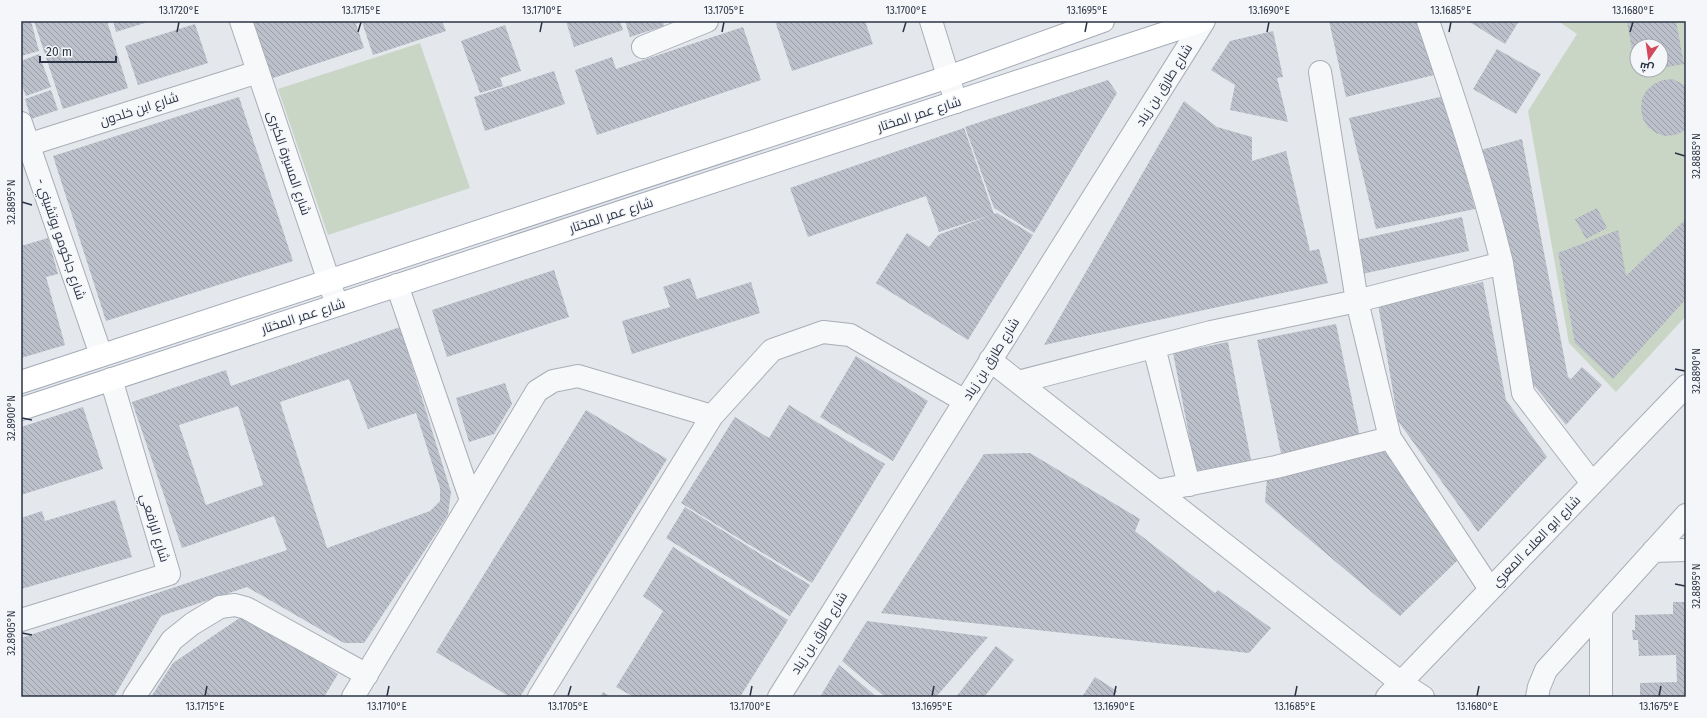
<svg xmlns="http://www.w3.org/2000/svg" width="1707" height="718" viewBox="0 0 1707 718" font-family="'Fira Sans',Cairo,sans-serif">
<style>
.green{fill:#c9d6c5;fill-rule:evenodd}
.building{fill:url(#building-back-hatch);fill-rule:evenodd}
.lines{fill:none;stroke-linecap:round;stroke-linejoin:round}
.minor-casing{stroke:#a9aeb7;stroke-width:24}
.major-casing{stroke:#a3abb8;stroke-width:24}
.minor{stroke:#f7f8fa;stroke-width:22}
.major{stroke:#fff;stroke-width:22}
.ticks{fill:none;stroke:#2b3445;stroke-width:1.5}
.labels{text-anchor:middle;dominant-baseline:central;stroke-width:3;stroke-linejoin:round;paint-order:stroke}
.street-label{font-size:13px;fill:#2b3445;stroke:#f4f6f9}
.neatline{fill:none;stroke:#2b3445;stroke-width:1.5}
.ticks-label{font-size:10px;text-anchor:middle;fill:#2b3445}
</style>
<defs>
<pattern id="building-back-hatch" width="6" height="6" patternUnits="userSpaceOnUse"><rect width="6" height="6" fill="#bbc0ca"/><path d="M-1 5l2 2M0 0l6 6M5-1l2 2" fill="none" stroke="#989da6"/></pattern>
</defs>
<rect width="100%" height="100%" fill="#e4e7ec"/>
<path class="green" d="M1558,21H1686V316L1616,392L1569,343L1528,111L1577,34ZM1637,46H1661V70H1637Z
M420,43L470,188L328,235L278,89Z"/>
<path class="building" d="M21,21H31L39,51L21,56Z
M34,21H107L128,88L63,109Z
M113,21H151L116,32Z
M251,21H442L446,31L373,55L362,22L356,24L364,48L270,79Z
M566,21H620L623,30L574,47Z
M625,21H663L664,26L630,37Z
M775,21H865L873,44L792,71Z
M1329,21H1418L1434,75L1346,97Z
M1468,21H1519L1505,44Z
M1627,21H1676L1684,64L1661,68V46H1637V70L1647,71L1636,73Z
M195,24L208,63L138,85L125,46Z
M505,25L521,71L500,78L503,86L480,93L461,41Z
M743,27L761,80L597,135L575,70L612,57L616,69Z
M1273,31L1283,77L1277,78L1288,122L1230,110L1235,85L1211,70L1230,41Z
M1497,49L1541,74L1516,114L1473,89Z
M39,54L51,87L26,96L21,83V61Z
M554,71L565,104L485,131L474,97Z
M1673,79L1686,86V130L1675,135L1665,136L1656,133L1648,127L1643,119L1641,109L1642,99L1646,91L1654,84L1663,80Z
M1108,80L1117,93L1034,233L994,208L965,127Z
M51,90L58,110L31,119L25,99Z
M1444,96L1475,209L1376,229L1349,118Z
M239,97L293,261L106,321L53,156Z
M1184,101L1217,127L1252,137V161L1286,151L1310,251L1319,249L1328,283L1044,345Z
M964,128L994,214L997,213L1033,235L968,340L876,283L907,233L929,247L938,235L991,215L939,232L926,196L808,237L790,188Z
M1522,139L1568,377L1571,379L1582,367L1602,385L1566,425L1533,384L1498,206L1477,151Z
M1597,208L1607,228L1586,239L1575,219Z
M1462,217L1469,251L1362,274L1356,240Z
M1686,219V299L1613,379L1575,343L1558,253L1618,230L1626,276Z
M48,238L58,274L46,277L65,345L21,358V246Z
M554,270L569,317L447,357L432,310Z
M690,278L697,299L751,282L760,313L632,354L622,321L670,307L663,287Z
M1483,282L1506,400L1547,457L1478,532L1398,421L1378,304Z
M1336,324L1361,442L1282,458L1257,340Z
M400,327L451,492L448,515L364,643H344L247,587L161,616L114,697H21V638L287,550L274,516L182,548L132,402L226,370L231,386ZM349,379L368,429L416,413L440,488V501L430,511L327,548L280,402ZM238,406L263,485L206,505L179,425Z
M1228,342L1251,460L1196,471L1173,353Z
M856,356L928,401L893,461L820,417Z
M505,383L512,404L494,434L469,442L456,398Z
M789,405L885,464L812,583L681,503L735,417L769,438Z
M83,407L103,469L21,495V427Z
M586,410L667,459L520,697H510L436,652Z
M1388,445L1459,559L1400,616L1265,502L1267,478Z
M1030,453L1140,519L1135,531L1215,593L1218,590L1271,628L1249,653L881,613L984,454Z
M115,500L132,557L21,589V518L42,511L45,521Z
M685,507L810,585L790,616L666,538Z
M673,547L788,620L740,697H634L616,687L663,611L643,596Z
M1673,602H1686V697H1640V683L1677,682L1676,655L1639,656L1638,640H1633L1632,630H1635V615L1673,614Z
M244,615L338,674L324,697H151L173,663Z
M867,621L988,637L936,697H885L842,661Z
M996,646L1014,660L984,697H956Z
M839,665L877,697H820Z
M1095,677L1117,691L1113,697H1082Z
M603,692L611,697H600Z"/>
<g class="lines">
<defs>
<path id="minor" d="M241,21L337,305
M931,21L956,102
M1428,21C1455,101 1482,181 1502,263
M643,47L707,21
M1320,72L1357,301L1502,263L1523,393L1592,483
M21,123L101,355
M21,147L258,72
M397,285L471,500
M1154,347L1189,485
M990,360L1400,682L1423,697
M1018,382L1211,332L1357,301L1390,438L1490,589
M1157,491L1276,467L1390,438
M1653,551L1686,550
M21,620L169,574L111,379
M134,697L172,640L192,624L220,607L235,605L246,608L367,675
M353,697L537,391L553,381L578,376L712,416
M539,697L712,416L772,350L823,332L850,335L965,401
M779,697L1204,21
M1387,697L1686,386
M1537,697L1539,687L1546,670L1686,515
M1601,697V610"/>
<path id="major" d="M21,382L948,77L1103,21
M21,409L1202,21"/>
</defs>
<use href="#minor" class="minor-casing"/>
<use href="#major" class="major-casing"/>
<use href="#minor" class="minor"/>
<use href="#major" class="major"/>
</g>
<path class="ticks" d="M177,32L179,22M358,32L361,22M540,32L542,22M722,32L724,22M903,32L906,22M1085,32L1087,22M1267,32L1269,22M1449,32L1451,22M1630,32L1633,22M1675,153L1685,156M22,202L32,205M1675,369L1685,371M22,418L32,420M1675,584L1685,586M22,633L32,635M205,696L207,686M387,696L389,686M568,696L571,686M750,696L752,686M932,696L934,686M1114,696L1116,686M1295,696L1297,686M1477,696L1479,686M1659,696L1661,686"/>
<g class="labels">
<g class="street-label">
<text transform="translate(1164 85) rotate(-58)">شارع طارق بن زياد</text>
<text transform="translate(139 109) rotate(-18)">شارع ابن خلدون</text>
<text transform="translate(919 114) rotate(-18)">شارع عمر المختار</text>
<text transform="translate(289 163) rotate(71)">شارع المسيرة الكبرى</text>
<text transform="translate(611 215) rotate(-18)">شارع عمر المختار</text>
<text transform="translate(61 239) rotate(71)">- شارع جاكومو بوتشيني</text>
<text transform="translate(303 316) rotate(-18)">شارع عمر المختار</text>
<text transform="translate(991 359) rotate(-58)">شارع طارق بن زياد</text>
<text transform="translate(155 528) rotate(73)">شارع الرافعي</text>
<text transform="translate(1536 541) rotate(-46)">شارع ابو العلاء المعري</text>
<text transform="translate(819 633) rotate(-58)">شارع طارق بن زياد</text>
</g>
</g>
<rect width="1707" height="718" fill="none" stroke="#f4f6f9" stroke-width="44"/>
<g transform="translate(1649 58) rotate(193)"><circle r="19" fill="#f4f6f9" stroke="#a4a8b1"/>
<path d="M0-3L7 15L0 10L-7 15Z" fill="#d1495b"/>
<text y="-6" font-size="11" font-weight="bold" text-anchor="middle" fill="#2b3445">ش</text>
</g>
<path d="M40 56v6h76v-6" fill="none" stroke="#2b3445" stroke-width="2"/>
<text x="46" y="56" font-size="12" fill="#2b3445" stroke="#f4f6f9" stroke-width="3" paint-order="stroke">20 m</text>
<rect x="22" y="22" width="1663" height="674" class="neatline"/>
<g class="ticks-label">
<text x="179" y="14">13.1720°E</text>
<text x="361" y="14">13.1715°E</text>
<text x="542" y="14">13.1710°E</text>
<text x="724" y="14">13.1705°E</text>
<text x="906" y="14">13.1700°E</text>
<text x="1087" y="14">13.1695°E</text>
<text x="1269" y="14">13.1690°E</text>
<text x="1451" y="14">13.1685°E</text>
<text x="1633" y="14">13.1680°E</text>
<text transform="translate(1696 156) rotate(-90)" y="4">32.8885°N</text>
<text transform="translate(11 202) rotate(-90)" y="4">32.8895°N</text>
<text transform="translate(1696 371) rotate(-90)" y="4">32.8890°N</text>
<text transform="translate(11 418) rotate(-90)" y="4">32.8900°N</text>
<text transform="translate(1696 586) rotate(-90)" y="4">32.8895°N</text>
<text transform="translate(11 633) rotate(-90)" y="4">32.8905°N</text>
<text x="205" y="710">13.1715°E</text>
<text x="387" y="710">13.1710°E</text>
<text x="568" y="710">13.1705°E</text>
<text x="750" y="710">13.1700°E</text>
<text x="932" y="710">13.1695°E</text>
<text x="1114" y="710">13.1690°E</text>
<text x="1295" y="710">13.1685°E</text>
<text x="1477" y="710">13.1680°E</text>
<text x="1659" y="710">13.1675°E</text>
</g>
</svg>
